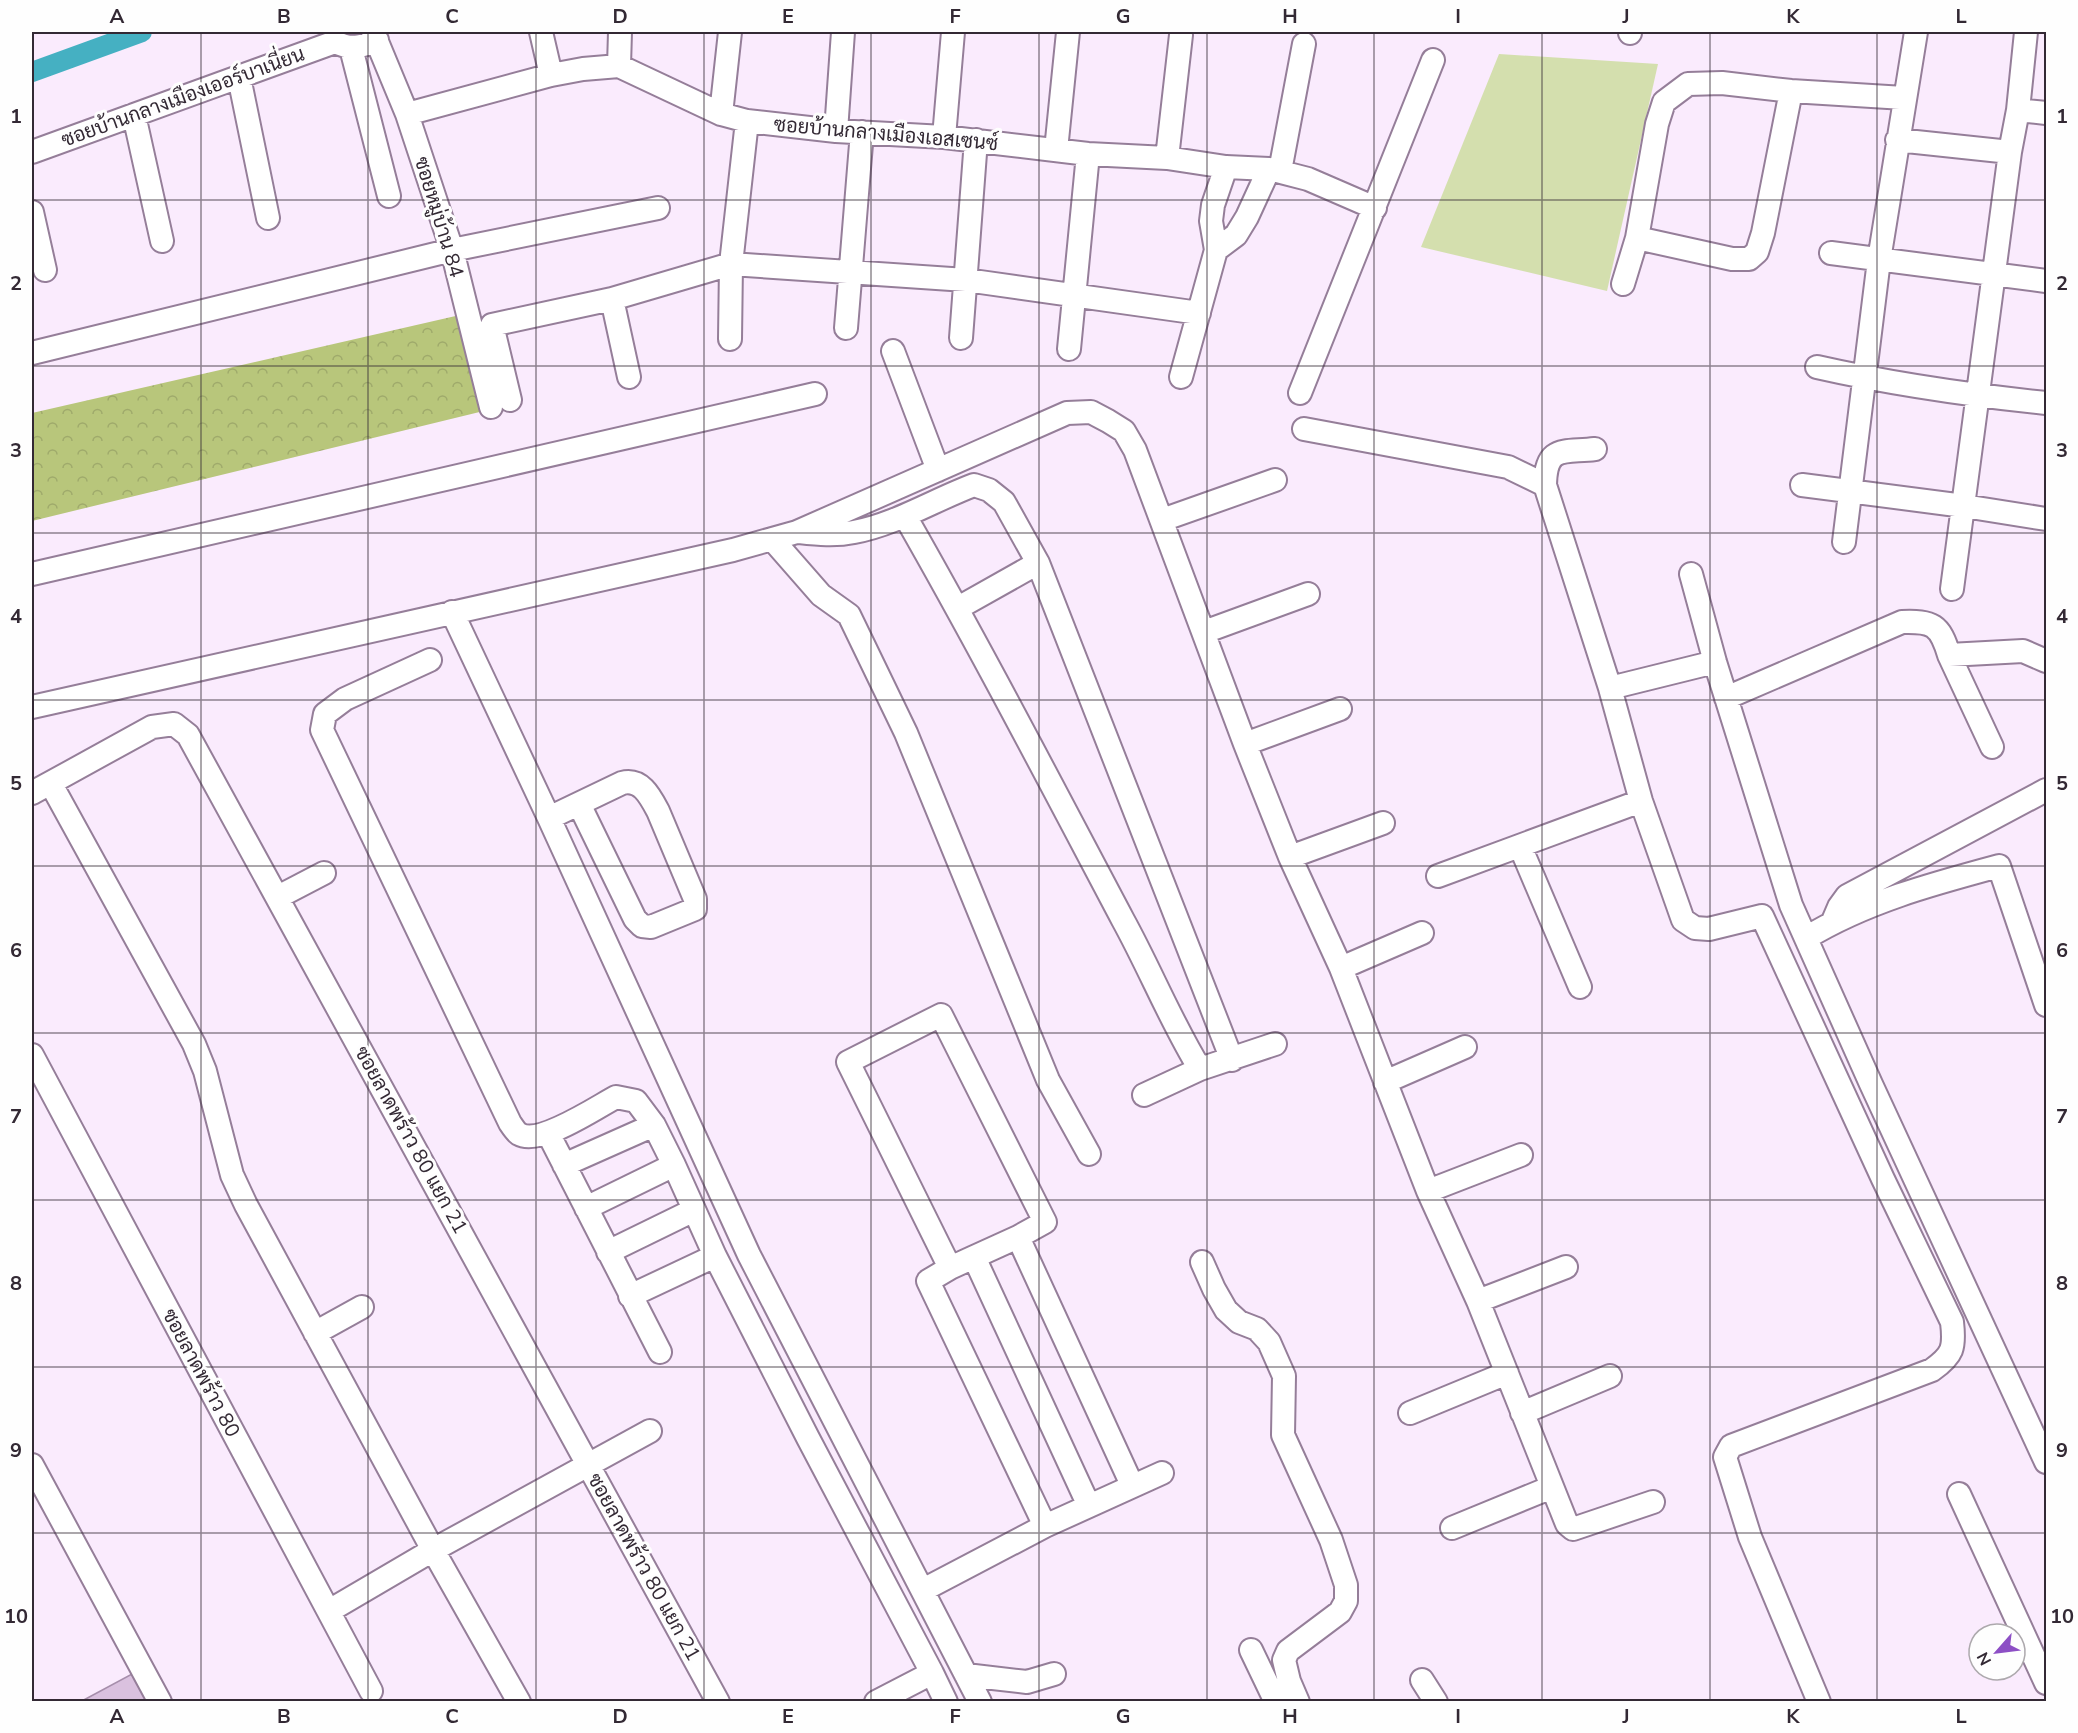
<svg xmlns="http://www.w3.org/2000/svg" width="2078" height="1733" viewBox="0 0 2078 1733" font-family="'Nunito Sans',Sarabun,sans-serif">
<style>
.green{fill:#d4dfae}
.forest{fill:url(#forest-crowns)}
.lines{fill:none;stroke-linecap:round;stroke-linejoin:round}
.canal{stroke:#45b0c2;stroke-width:20}
.building{fill:#dac1df;stroke:#a68eab;stroke-width:1.5}
.minor-casing{stroke:#957e99;stroke-width:26}
.minor{stroke:#fff;stroke-width:22}
.grid{fill:none;stroke:#332934;stroke-width:1.5;stroke-opacity:0.55}
.labels{text-anchor:middle;dominant-baseline:central;stroke-width:6;stroke-linejoin:round;paint-order:stroke}
.street-label{font-size:20px;fill:#332934;stroke:#fefefe}
.neatline{fill:none;stroke:#332934;stroke-width:2}
.grid-label{font-size:20px;text-anchor:middle;font-weight:bold;fill:#332934}
</style>
<defs>
<pattern id="forest-crowns" width="20" height="18" patternUnits="userSpaceOnUse" patternTransform="scale(1.5)"><rect width="20" height="18" fill="#b8c67b"/><path d="M2 6a3 3 0 1 1 6 0M12 15a3 3 0 1 1 6 0" fill="none" stroke="#9faa6b"/></pattern>
</defs>
<rect width="100%" height="100%" fill="#faebfd"/>
<path class="green" d="M1499,54L1658,64L1607,291L1421,247Z"/>
<path class="forest" d="M473,312L496,408L32,521V413Z"/>
<g class="lines">
<path class="canal" d="M32,72L142,32"/>
</g>
<path class="building" d="M132,1674L147,1702H80Z"/>
<g class="lines">
<defs>
<path id="minor" d="M373,32L407,114L452,250L491,407
M541,32L551,75
M1630,33V32
M351,48L389,196
M619,66L620,32
M239,77L268,218
M2018,110L2046,113
M407,114L551,75L583,69L619,66L721,114L747,121L836,131L944,137L1088,154L1167,158L1226,167L1269,169L1308,179L1375,208
M721,114L730,32
M134,115L162,241
M836,131L843,32
M944,137L953,32
M1897,140L2010,152
M1056,150L1068,32
M32,152L335,42C351,50 361,47 377,40
M1167,158L1181,35
M1280,171L1304,44
M32,212L45,270
M1637,238L1732,259H1749L1757,252L1763,233L1791,91
M1216,250L1236,235L1247,217L1269,169
M1831,253L2046,281
M1623,284L1637,238L1657,124L1664,102L1688,84L1722,83L1791,91L1904,98
M612,299L629,377
M846,328L862,132
M961,338L976,140
M730,339L731,264L747,121
M1069,349L1088,154
M893,351L938,470
M32,353L452,250L658,208
M1817,367C1892,384 1969,395 2046,403
M1181,377L1216,250L1211,221L1213,205L1226,167
M1300,393L1433,60
M510,400L492,325L612,299L731,264L966,280L1199,313
M1304,429L1508,467L1545,485L1610,688L1641,801L1683,920L1695,928L1709,929L1762,916L1883,1179L1952,1322C1955,1348 1953,1355 1932,1370L1731,1446L1725,1457L1750,1537L1819,1702
M1545,485C1546,444 1564,453 1595,449
M1802,485L1964,506L2046,519
M905,516C981,649 1051,784 1123,920C1150,969 1171,1022 1200,1069L1275,1044
M1162,520L1275,480
M798,532C817,534 835,536 854,532C896,524 934,500 974,485L989,490L1004,502L1038,563L1232,1060
M772,539L821,595L849,615L906,733L1048,1080L1089,1154
M1844,542L1879,260L1916,32
M32,574L815,394
M1691,574L1715,662L1791,905L1871,1084L2046,1462
M1952,589L2010,152L2018,110L2026,32
M958,608L1038,563
M452,612L549,818L749,1255L980,1702
M1204,632L1308,594
M1949,655L2023,651L2046,661
M430,660L345,699L325,714L322,730L510,1123C512,1126 516,1132 519,1134C540,1146 597,1107 616,1097L636,1101L654,1125L674,1165L715,1256L808,1438L932,1673
M1610,688L1715,662
M1726,698L1902,622C1932,621 1940,624 1949,655L1992,747
M32,707L733,550L797,532L1067,413L1091,412L1108,421L1124,431L1135,450L1245,744L1290,857L1341,968L1428,1191L1478,1301L1567,1524L1573,1529L1653,1502
M1245,744L1340,709
M51,784L194,1044L205,1071L232,1175L246,1205L433,1550L519,1702
M32,793L152,727L174,724L188,735L718,1702
M549,818L622,783C641,778 650,796 658,811L695,899V909L651,927L642,926L635,919L579,804
M1520,846L1580,987
M1290,857L1383,823
M1438,876L1641,801
M278,897L324,873
M1833,921L1839,907L1847,896L2046,790
M1806,938C1865,902 1932,884 1999,866L2046,1005
M1341,968L1422,933
M32,1055L371,1691
M1385,1082L1465,1047
M1144,1095L1200,1069
M548,1133L660,1352
M564,1165L654,1125
M1428,1191L1521,1155
M586,1208L674,1165
M608,1252L694,1210
M974,1257L1018,1237
M1202,1262L1214,1289L1226,1310L1239,1322L1257,1329L1269,1342L1284,1376L1283,1435L1331,1540L1346,1585V1601L1340,1612L1288,1651L1284,1660L1289,1681L1298,1702
M950,1268L974,1257L1089,1506
M630,1296L715,1256
M1478,1301L1566,1267
M315,1333L362,1307
M1410,1413L1507,1373
M1522,1413L1610,1376
M32,1465L160,1702
M1959,1494L2046,1683
M1045,1526L928,1281L950,1268L848,1062L941,1015L1045,1222L1018,1237L1132,1485
M1452,1528L1552,1487
M923,1590L1045,1526L1162,1473
M329,1611L433,1550L650,1431
M1251,1650L1276,1702
M966,1675L1027,1682L1054,1674
M1422,1680L1436,1702
M876,1702L932,1673L946,1702"/>
</defs>
<use href="#minor" class="minor-casing"/>
<use href="#minor" class="minor"/>
</g>
<path class="grid" d="M201,32V1702M368,32V1702M536,32V1702M704,32V1702M871,32V1702M1039,32V1702M1207,32V1702M1374,32V1702M1542,32V1702M1710,32V1702M1877,32V1702M32,200H2046M32,366H2046M32,533H2046M32,700H2046M32,866H2046M32,1033H2046M32,1200H2046M32,1367H2046M32,1533H2046"/>
<g class="labels">
<g class="street-label">
<text transform="translate(183 97) rotate(-20)">ซอยบ้านกลางเมืองเออร์บาเนี่ยน</text>
<text transform="translate(886 134) rotate(5)">ซอยบ้านกลางเมืองเอสเซนซ์</text>
<text transform="translate(439 217) rotate(73)">ซอยหมู่บ้าน 84</text>
<text transform="translate(411 1140) rotate(61)">ซอยลาดพร้าว 80 แยก 21</text>
<text transform="translate(201 1373) rotate(62)">ซอยลาดพร้าว 80</text>
<text transform="translate(644 1567) rotate(61)">ซอยลาดพร้าว 80 แยก 21</text>
</g>
</g>
<rect width="2078" height="1733" fill="none" stroke="#fefefe" stroke-width="66"/>
<g transform="translate(1997 1652) rotate(242)"><circle r="28" fill="#fefefe" stroke="#ada9ad" stroke-width="1.5"/>
<path d="M0-4.5L10 22L0 15L-10 22Z" fill="#8d4fc5"/>
<text y="-9" font-size="16" font-weight="bold" text-anchor="middle" fill="#332934">N</text>
</g>
<rect x="33" y="33" width="2012" height="1667" class="neatline"/>
<g class="grid-label">
<text x="117" y="23">A</text>
<text x="284" y="23">B</text>
<text x="452" y="23">C</text>
<text x="620" y="23">D</text>
<text x="788" y="23">E</text>
<text x="955" y="23">F</text>
<text x="1123" y="23">G</text>
<text x="1290" y="23">H</text>
<text x="1458" y="23">I</text>
<text x="1626" y="23">J</text>
<text x="1793" y="23">K</text>
<text x="1961" y="23">L</text>
<text x="16" y="123">1</text>
<text x="2062" y="123">1</text>
<text x="16" y="290">2</text>
<text x="2062" y="290">2</text>
<text x="16" y="457">3</text>
<text x="2062" y="457">3</text>
<text x="16" y="623">4</text>
<text x="2062" y="623">4</text>
<text x="16" y="790">5</text>
<text x="2062" y="790">5</text>
<text x="16" y="957">6</text>
<text x="2062" y="957">6</text>
<text x="16" y="1123">7</text>
<text x="2062" y="1123">7</text>
<text x="16" y="1290">8</text>
<text x="2062" y="1290">8</text>
<text x="16" y="1457">9</text>
<text x="2062" y="1457">9</text>
<text x="16" y="1623">10</text>
<text x="2062" y="1623">10</text>
<text x="117" y="1723">A</text>
<text x="284" y="1723">B</text>
<text x="452" y="1723">C</text>
<text x="620" y="1723">D</text>
<text x="788" y="1723">E</text>
<text x="955" y="1723">F</text>
<text x="1123" y="1723">G</text>
<text x="1290" y="1723">H</text>
<text x="1458" y="1723">I</text>
<text x="1626" y="1723">J</text>
<text x="1793" y="1723">K</text>
<text x="1961" y="1723">L</text>
</g>
</svg>
